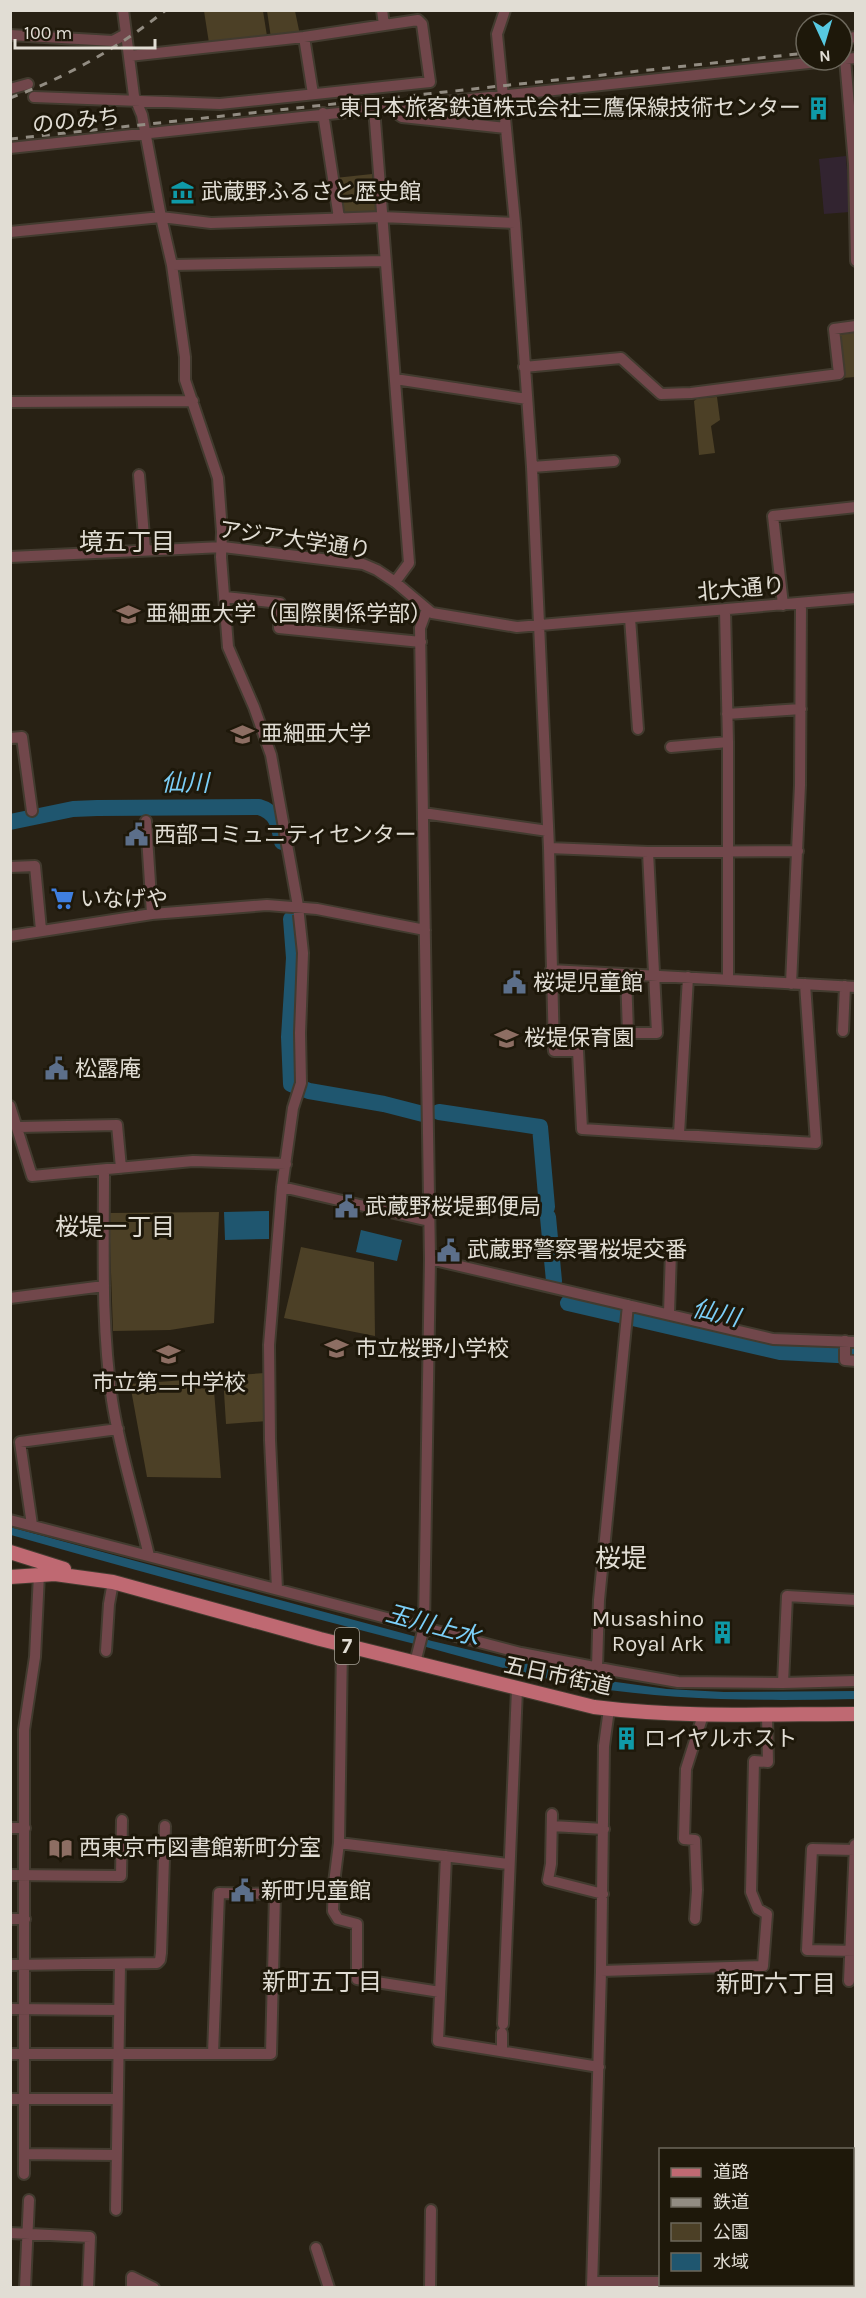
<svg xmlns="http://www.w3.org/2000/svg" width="866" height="2298" viewBox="0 0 866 2298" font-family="Karla,'Noto Sans JP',sans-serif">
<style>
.commercial{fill:#322430}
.green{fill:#4c4026}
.water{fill:#1f566f}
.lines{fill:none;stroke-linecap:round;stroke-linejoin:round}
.river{stroke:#1f566f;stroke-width:16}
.minor-casing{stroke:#423b2f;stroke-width:14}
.major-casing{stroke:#423b2f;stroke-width:16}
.minor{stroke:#71474b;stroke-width:10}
.major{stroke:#bf6972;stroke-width:14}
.rail{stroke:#928c82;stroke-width:3;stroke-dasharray:8 8;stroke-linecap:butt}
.labels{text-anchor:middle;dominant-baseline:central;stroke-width:6;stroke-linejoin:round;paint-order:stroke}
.shield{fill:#1e180a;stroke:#a6a297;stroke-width:1.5}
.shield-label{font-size:21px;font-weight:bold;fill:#e1ddd4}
.poi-label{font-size:22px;fill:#e1ddd4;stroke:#1e180a;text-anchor:start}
.street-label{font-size:22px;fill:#e1ddd4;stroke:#1e180a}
.neighbourhood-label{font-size:24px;fill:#e1ddd4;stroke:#1e180a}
.water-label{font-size:24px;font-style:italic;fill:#7ccff8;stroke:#1e180a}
.quarter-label{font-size:26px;fill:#e1ddd4;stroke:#1e180a}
</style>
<rect width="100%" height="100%" fill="#282114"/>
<path class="commercial" d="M846,156L850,212L824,214L819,159Z"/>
<path class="green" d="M204,11H263L267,36L209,43Z
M267,11H295L300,35L271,38Z
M372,174L377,215L341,216L335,178Z
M855,332V377L842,378L839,334Z
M717,397L720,420L711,426L715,453L699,455L694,401L698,398Z
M219,1212L214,1323L170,1330L113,1331L109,1213Z
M301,1247L374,1262L375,1336L284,1318Z
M265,1373L268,1421L226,1424L223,1376Z
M213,1378L221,1478L147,1477L130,1384Z"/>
<path class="water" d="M269,1211V1239L225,1240L224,1212Z
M361,1230L402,1240L397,1261L356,1252Z
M10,1527L432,1641L587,1678L667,1689L724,1692L855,1691V1699C766,1701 677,1701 589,1687C522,1676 457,1654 391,1638C264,1605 137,1571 11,1535Z"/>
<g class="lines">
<path class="river" d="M10,822L73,809L97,808L259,807C277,812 279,826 282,842
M291,919L294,958L289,1037L291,1084L309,1091L384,1104L423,1114
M439,1112L540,1127L547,1207
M548,1217L554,1281
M568,1303L780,1352L856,1356"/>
<defs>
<path id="minor" d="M123,10L134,96L142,115L161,217L172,265L185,357V380L218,478L222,532L221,557L228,647L254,707L271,755L298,906L303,953L300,1033L301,1083L293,1108L282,1187L269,1345L270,1440L277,1589
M382,10L384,25
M505,10L497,34L515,223L532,467L549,848L554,1051H578L582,1129L816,1143L805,984
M10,35L113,41L126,34
M304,37L313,94
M842,39L856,37
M856,58L845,59L854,164L856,261
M10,89L28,84
M34,97L220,104L430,82L422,24L418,20L304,37L129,56
M397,105L399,115L402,117L506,128
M374,108L409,563L395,582
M323,113L339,218
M10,148L837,60
M10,232L161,217L211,223L382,217L515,223
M172,265L385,261
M524,367L621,358L661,394L691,393L839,374L834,329L856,326
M395,379L527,399
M10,402L193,401
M532,467L614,461
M139,475L145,549
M10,557L223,547L363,564L377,570L395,582L432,613L517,627L856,598
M225,597L280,603L279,628L421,642
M783,605L773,516L856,507
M725,610L728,742V980
M630,618L638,729
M727,714L801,709
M10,738L22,737L32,811
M671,747L728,742
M423,813L548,831
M146,821L152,914
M549,848L648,852L798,851
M10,867L35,866L41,930
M10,936L152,914L267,905L317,909L425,930
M551,970L856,987
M626,974L628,1033H657L648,852
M791,984L800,785L801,603
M843,1031L845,986
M10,1106L32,1176L193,1161L286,1164
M19,1127L117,1125L121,1168
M679,1134L688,977
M104,1170C104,1247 101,1324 112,1400C120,1453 137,1504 149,1556
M282,1187L429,1221
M430,1259L773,1339L856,1342
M10,1298L104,1286
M669,1313L671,1251
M845,1341V1360L856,1361
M10,1520L521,1653L615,1671L678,1682L783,1683L856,1681
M32,1525L20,1442L118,1429
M342,1645L339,1843L334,1883L333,1911L338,1919L357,1924V1979L440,1992
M106,1651L109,1604L113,1582
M415,1663L424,1627L430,1259L420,628L427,609
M597,1668L599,1600L628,1305
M783,1683L787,1596L856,1600
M552,1814L551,1864L548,1880L603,1894
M552,1826L604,1829
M10,1828H25
M339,1843L508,1864
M855,1850L812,1849L807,1950L856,1951
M446,1856L438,2041L599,2067
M10,1875L121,1876L122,1820
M10,1919H25
M695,1919L697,1890L695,1840L684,1839L686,1769L703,1715
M10,1965L157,1963L160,1960L161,1953L165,1826
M601,1971L763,1966L767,1914L758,1909L751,1892L754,1761L768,1762L767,1715
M849,1981L855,1845
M10,2009L119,2010
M503,2024L517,1689
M502,2051V2033
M10,2054H271L275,1894L219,1893L213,2054
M10,2099H116
M24,2154L116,2155
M24,2174V1730L35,1657L39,1574
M116,2210L120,1964
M10,2233L90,2237L88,2288
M316,2248L329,2288
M592,2282H660
M821,2284V2288
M25,2288L29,2200
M132,2288V2277L154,2288
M430,2288L431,2210
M592,2288L601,1971L604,1746L609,1709"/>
<path id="major" d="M10,1552L64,1569
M10,1577L55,1574L113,1582L320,1639L594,1707C681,1718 768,1714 856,1714"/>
</defs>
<use href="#minor" class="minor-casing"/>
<use href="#major" class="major-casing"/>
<use href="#minor" class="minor"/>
<use href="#major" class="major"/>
<path class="rail" d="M842,44L856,43
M10,98C67,77 118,48 166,10
M10,139L806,53"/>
</g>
<defs>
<symbol id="building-bare" viewBox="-9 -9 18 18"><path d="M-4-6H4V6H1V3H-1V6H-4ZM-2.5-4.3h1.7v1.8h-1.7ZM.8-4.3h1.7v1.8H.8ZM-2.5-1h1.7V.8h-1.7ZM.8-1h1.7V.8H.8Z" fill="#0f9aa8" stroke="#1e180a" stroke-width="2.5" paint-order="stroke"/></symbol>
<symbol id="museum-bare" viewBox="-9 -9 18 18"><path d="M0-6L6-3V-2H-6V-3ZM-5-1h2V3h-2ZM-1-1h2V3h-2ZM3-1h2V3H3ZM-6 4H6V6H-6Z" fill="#0f9aa8" stroke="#1e180a" stroke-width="2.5" paint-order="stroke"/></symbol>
<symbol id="university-bare" viewBox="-9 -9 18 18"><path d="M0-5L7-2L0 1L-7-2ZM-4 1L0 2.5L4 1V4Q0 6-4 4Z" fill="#8d6e63" stroke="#1e180a" stroke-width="2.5" paint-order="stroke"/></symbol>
<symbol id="civic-bare" viewBox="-9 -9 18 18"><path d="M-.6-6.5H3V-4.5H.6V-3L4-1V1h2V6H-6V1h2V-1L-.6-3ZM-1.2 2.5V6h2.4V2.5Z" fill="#5c6f8a" stroke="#1e180a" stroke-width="2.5" paint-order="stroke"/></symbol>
<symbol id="supermarket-bare" viewBox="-9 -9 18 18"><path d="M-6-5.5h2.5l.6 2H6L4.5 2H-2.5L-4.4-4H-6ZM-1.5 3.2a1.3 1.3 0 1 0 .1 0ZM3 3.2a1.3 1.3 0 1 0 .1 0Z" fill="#3f7fe0" stroke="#1e180a" stroke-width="2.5" paint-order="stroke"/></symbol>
<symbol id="school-bare" viewBox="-9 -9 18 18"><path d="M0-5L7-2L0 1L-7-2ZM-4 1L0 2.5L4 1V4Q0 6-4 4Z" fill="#8d6e63" stroke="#1e180a" stroke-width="2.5" paint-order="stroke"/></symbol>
<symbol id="library-bare" viewBox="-9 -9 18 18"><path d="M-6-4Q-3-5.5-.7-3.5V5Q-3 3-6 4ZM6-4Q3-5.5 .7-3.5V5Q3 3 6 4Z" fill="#8d6e63" stroke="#1e180a" stroke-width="2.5" paint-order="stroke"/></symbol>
</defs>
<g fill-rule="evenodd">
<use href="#building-bare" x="802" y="92" width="33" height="33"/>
<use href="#museum-bare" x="166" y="176" width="33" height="33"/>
<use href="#university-bare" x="112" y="598" width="33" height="33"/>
<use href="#university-bare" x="226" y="718" width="33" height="33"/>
<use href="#civic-bare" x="120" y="818" width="33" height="33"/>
<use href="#supermarket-bare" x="46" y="882" width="33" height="33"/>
<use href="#civic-bare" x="498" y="966" width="33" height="33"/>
<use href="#school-bare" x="490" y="1022" width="33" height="33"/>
<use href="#civic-bare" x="40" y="1052" width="33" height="33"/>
<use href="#civic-bare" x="330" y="1190" width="33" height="33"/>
<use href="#civic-bare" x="432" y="1234" width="33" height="33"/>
<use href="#school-bare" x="320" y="1332" width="33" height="33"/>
<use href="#school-bare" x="152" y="1338" width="33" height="33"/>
<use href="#building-bare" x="706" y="1616" width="33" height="33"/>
<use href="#building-bare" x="610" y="1722" width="33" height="33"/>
<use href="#library-bare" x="44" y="1832" width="33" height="33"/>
<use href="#civic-bare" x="226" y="1874" width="33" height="33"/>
</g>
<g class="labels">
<rect class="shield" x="335" y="1628" width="24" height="36" rx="4.5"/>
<g class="shield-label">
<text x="347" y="1646">7</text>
</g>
<g class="poi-label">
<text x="801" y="108" text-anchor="end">東日本旅客鉄道株式会社三鷹保線技術センター</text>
<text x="201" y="192">武蔵野ふるさと歴史館</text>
<text x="146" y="614">亜細亜大学（国際関係学部）</text>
<text x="261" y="734">亜細亜大学</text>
<text x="154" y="835">西部コミュニティセンター</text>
<text x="80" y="899">いなげや</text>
<text x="533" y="983">桜堤児童館</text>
<text x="524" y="1038">桜堤保育園</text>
<text x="75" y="1069">松露庵</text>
<text x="365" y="1207">武蔵野桜堤郵便局</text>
<text x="467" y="1250">武蔵野警察署桜堤交番</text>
<text x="355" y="1349">市立桜野小学校</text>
<text x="169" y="1383" text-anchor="middle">市立第二中学校</text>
<text x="704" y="1619" text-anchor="end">Musashino<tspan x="704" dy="25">Royal Ark</tspan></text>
<text x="644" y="1739">ロイヤルホスト</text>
<text x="79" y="1848">西東京市図書館新町分室</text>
<text x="261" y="1891">新町児童館</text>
</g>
<g class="street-label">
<text transform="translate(76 121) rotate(-6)">ののみち</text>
<text transform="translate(295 540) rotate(8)">アジア大学通り</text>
<text transform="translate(741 589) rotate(-5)">北大通り</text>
<text transform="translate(558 1676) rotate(12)">五日市街道</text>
</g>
<g class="neighbourhood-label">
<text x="127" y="542">境五丁目</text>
<text x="115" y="1227">桜堤一丁目</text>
<text x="322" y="1982">新町五丁目</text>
<text x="776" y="1984">新町六丁目</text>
</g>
<g class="water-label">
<text x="185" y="783">仙川</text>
<text transform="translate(716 1313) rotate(13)">仙川</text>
<text transform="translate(433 1625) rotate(15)">玉川上水</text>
</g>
<g class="quarter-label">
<text x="621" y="1558">桜堤</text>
</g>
</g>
<rect width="866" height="2298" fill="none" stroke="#e1ddd4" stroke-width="24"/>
<rect x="659" y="2148" width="195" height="138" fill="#1e180a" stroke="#6c675b" stroke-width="1.5"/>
<rect x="671" y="2168" width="30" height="9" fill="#bf6972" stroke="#6c675b" stroke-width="1.5"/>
<text x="713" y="2178" font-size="18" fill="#e1ddd4">道路</text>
<rect x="671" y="2198" width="30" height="9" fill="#928c82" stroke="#6c675b" stroke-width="1.5"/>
<text x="713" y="2208" font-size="18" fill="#e1ddd4">鉄道</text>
<rect x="671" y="2223" width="30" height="18" fill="#4c4026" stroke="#6c675b" stroke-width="1.5"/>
<text x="713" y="2238" font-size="18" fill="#e1ddd4">公園</text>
<rect x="671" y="2253" width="30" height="18" fill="#1f566f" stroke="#6c675b" stroke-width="1.5"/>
<text x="713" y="2268" font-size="18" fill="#e1ddd4">水域</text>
<g transform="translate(824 42) rotate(176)"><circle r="28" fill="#1e180a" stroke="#6c675b" stroke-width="1.5"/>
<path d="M0-4.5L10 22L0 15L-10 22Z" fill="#57c9e2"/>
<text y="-9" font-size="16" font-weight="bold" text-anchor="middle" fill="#e1ddd4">N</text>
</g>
<path d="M15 39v9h140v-9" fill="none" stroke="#e1ddd4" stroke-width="3"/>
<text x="24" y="39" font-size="18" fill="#e1ddd4" stroke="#1e180a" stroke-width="4.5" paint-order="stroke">100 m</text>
</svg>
